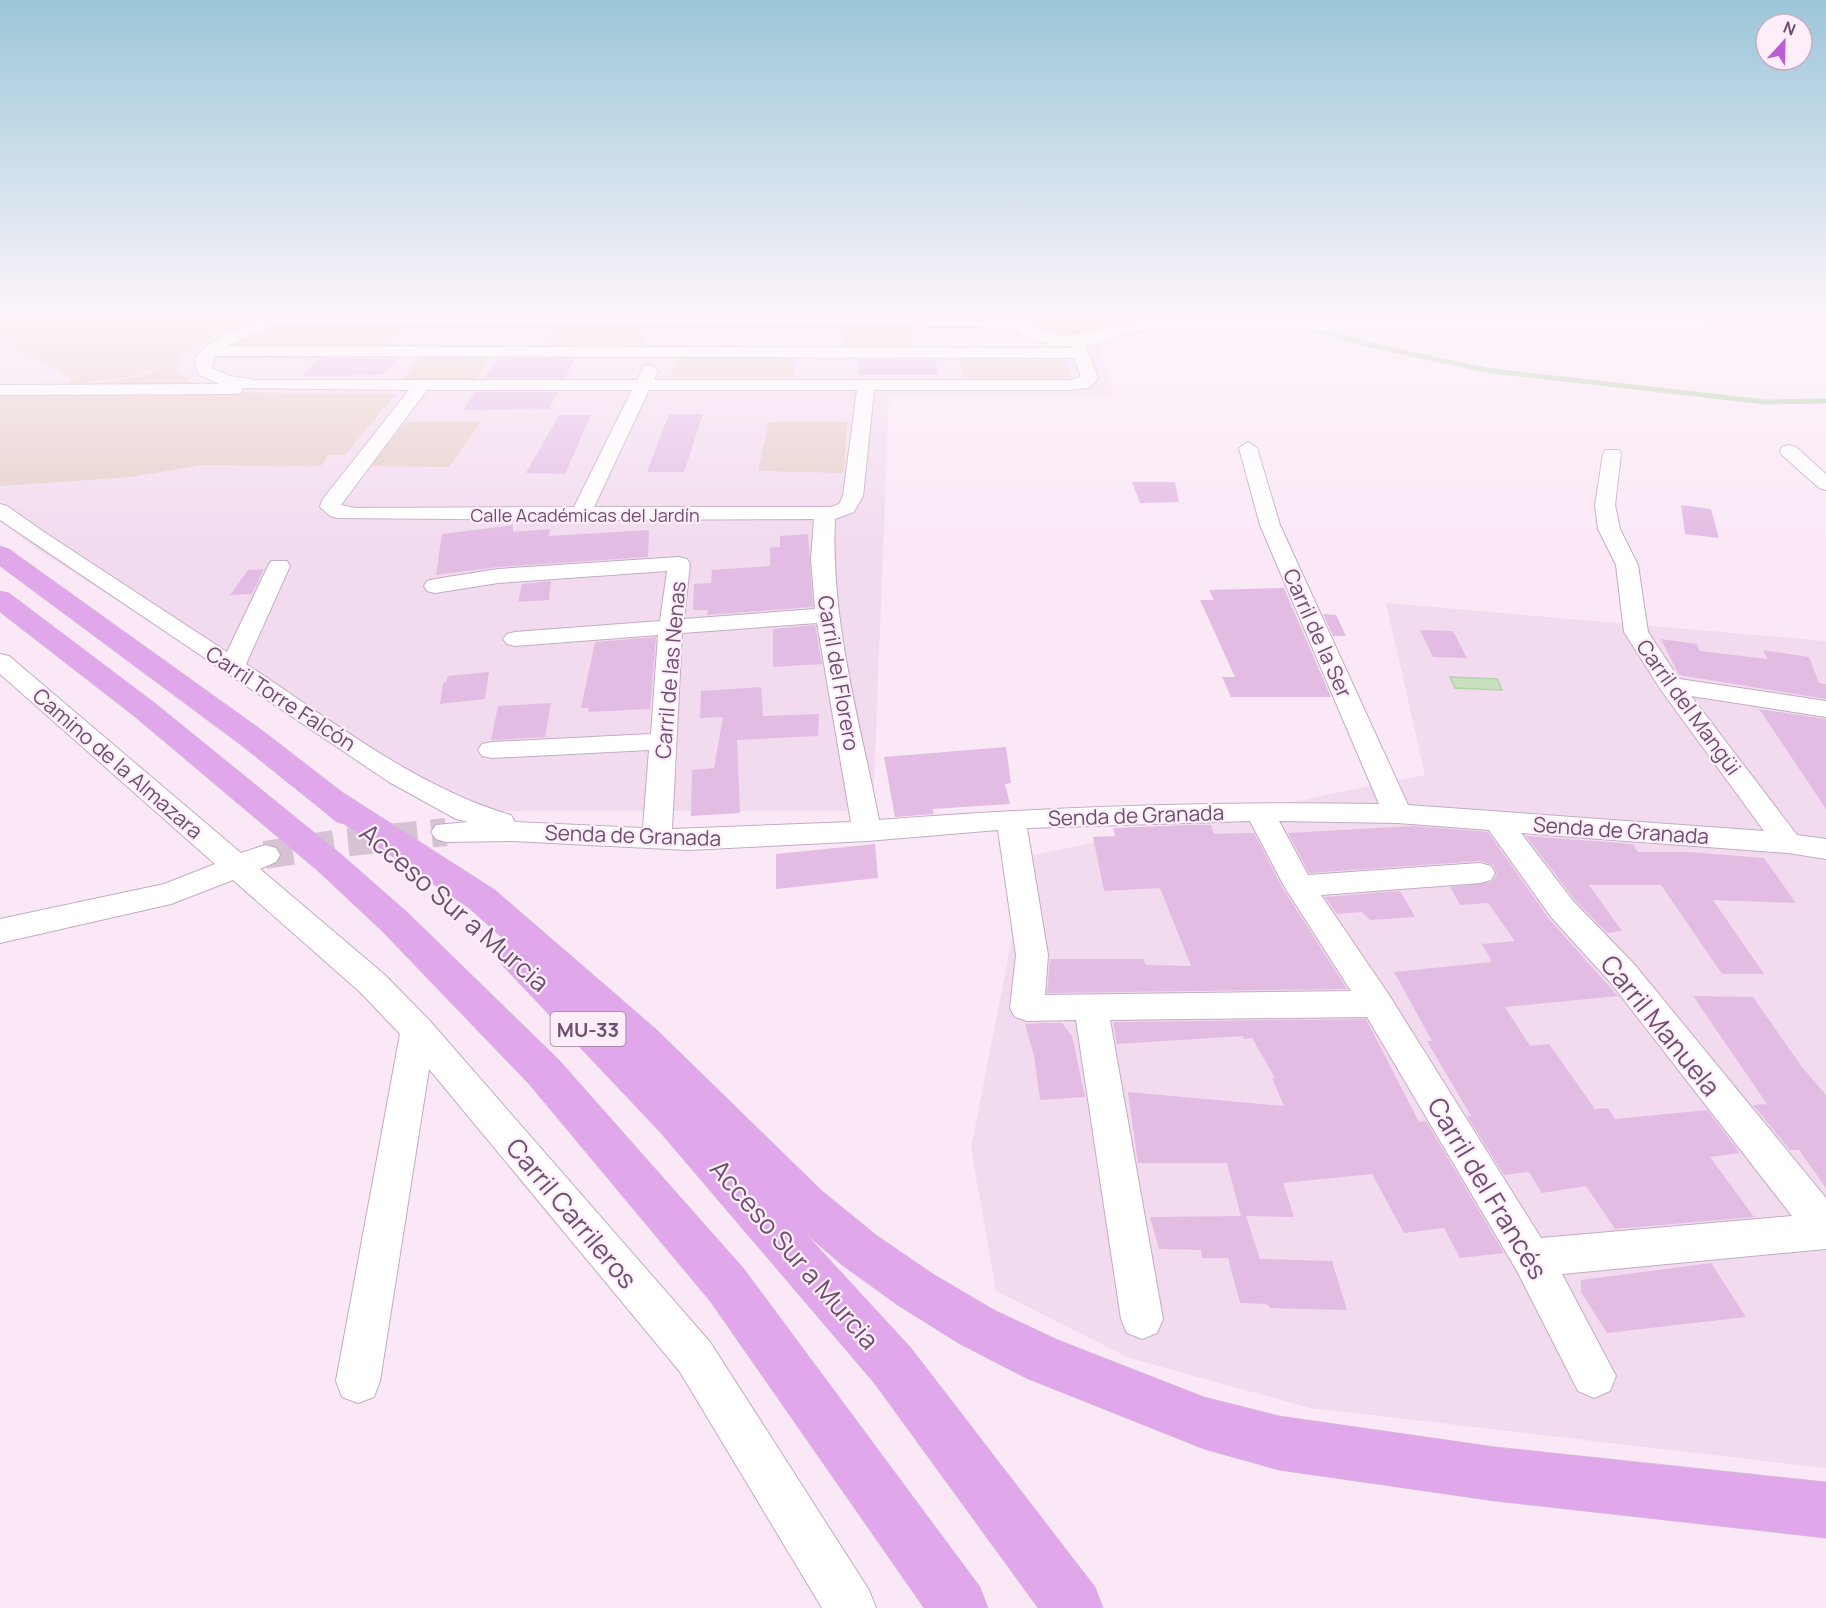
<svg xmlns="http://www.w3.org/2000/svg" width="1826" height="1608" viewBox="0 0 1826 1608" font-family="Manrope,sans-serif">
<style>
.residential{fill:#f2dbef}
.green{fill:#e5cdc8}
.water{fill:#c9e1bf;stroke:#b2d1a7;stroke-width:1.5}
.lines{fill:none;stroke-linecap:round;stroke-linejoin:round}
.stream{stroke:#b2d1a7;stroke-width:5}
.building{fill:#e3bce4}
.street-tunnel{stroke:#d7c2d4;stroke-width:28;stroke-dasharray:28 14;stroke-linecap:butt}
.street-casing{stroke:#c4abc4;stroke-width:2}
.secondary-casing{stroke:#c2a5c2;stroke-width:1}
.highway-casing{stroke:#d1c7d1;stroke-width:1}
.street{fill:#fff;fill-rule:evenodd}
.secondary{fill:#fff;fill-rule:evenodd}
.highway{fill:#e0a7eb;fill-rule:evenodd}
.labels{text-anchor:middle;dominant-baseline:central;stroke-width:4.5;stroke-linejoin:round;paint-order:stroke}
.far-street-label{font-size:18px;fill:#6e4f70;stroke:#fdeefa}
.shield{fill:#fdeefa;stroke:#997f99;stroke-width:1.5}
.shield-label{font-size:20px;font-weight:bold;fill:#6e4f70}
.street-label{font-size:21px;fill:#6e4f70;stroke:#fdeefa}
.near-street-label{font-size:26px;fill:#6e4f70;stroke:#fdeefa}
</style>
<rect width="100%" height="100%" fill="#fae8f6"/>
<path class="residential" d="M0,317H1731L1738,329H1150L1099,347L1114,395H889L873,811H449L38,550L0,520Z
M1386,603L1826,641V1468L1310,1408L1129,1358L996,1291L971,1148L1028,856L1425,775Z"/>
<path class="green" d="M0,317H258L201,341L179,359L136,376L69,385L72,378L9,343L0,335Z
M1041,317H1101L1105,325C1090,338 1053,337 1039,322Z
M296,325H403L382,346L232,345L265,331Z
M559,326H651L640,349L547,348Z
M844,328H911L910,348H845Z
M423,353H493L477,379H403Z
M679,354H797L792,377H670Z
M958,354H1066L1070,378H964Z
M177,360V373L201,388L71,386L139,377Z
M111,391L396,394L345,455H328L321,466L201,465L131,477L0,486V392Z
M406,422H481L449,467L370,466Z
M769,422H847L844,473L758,471Z"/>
<path class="water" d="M1450,677L1497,679L1502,690L1455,688Z"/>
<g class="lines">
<path class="stream" d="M1309,328L1370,345L1485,370L1765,402L1826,401"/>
</g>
<path class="building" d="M319,358L397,359L383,375L302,376Z
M497,359H575L565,378H484Z
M858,360H936L937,375H859Z
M475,392H558L549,409L463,410Z
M669,414H703L684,472H647Z
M559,415H591L565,474L526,473Z
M1132,482H1175L1179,502L1140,503Z
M1681,505L1711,509L1719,538L1685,534Z
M513,525V532L550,529L549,536L649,530L648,557L498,567L436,575L442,534Z
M808,534L813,607L707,615L708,610H693L694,584L711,583L712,570L770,566V548L780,547V536Z
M264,569L252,594L230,595L248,570Z
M551,581L549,600L518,602L522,584Z
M1284,588L1331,697H1231L1222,677H1235L1200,600H1214L1209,590Z
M1323,614L1336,615L1346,636H1333Z
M815,625L822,664L773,667V629Z
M1420,630L1453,631L1467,658L1433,657Z
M656,637L650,709L588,712L589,708H581L595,642Z
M1661,639L1697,644L1700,651L1767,659L1763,650L1809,657L1819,683L1826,684V699L1679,675Z
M489,672L485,699L440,704L443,683L446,682L448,676Z
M761,687L763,716L819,714L818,736L737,740L740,813L691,816L692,770L714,768L723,717L700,718L701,691Z
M551,703L545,737L491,740L498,706Z
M1759,709L1826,719V809Z
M1006,747L1011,783L1005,784L1010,804L933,809L934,814L895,817L884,757Z
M1186,825H1211L1214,834L1254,833L1282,887L1347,989L1047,993L1050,959H1143L1146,965L1191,966L1160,888L1104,891L1093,837L1115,836L1113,828Z
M1412,826L1488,832L1549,919L1618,996L1505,1007L1530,1046L1549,1044L1595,1109L1608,1108L1615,1119L1707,1110L1740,1153L1710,1157L1754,1217L1615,1229L1586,1186L1542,1193L1529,1172L1504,1175L1467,1116H1471L1427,1041H1432L1394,972L1492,962L1482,944L1515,941L1488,903L1460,905L1450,887L1492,882L1497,874L1493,865L1480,861L1309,873L1288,833Z
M1526,836L1633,844L1638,852H1689L1764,858L1796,903L1713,900L1764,974H1722L1661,885H1589L1622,931L1607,933L1575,900Z
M875,844L878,878L776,889V854Z
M1400,891L1415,917L1370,920L1362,912L1337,914L1325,897Z
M1693,996L1753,997L1802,1067L1826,1095V1188L1799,1150H1790L1753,1105L1767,1104Z
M1366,1019L1419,1122L1426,1121L1504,1253L1460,1258L1444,1228L1404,1233L1372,1174L1283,1183L1294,1217L1246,1216L1260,1259L1332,1261L1347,1310L1270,1308L1267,1304L1240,1303L1228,1258H1202L1201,1250L1159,1249L1150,1217L1241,1216L1227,1163H1138L1128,1092L1284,1106L1272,1078H1275L1252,1038L1244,1039L1243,1036L1117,1044L1113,1022Z
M1042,1023H1062L1072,1036L1085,1097L1040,1100L1034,1056L1025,1024Z
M1711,1263L1746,1317L1607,1333L1581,1292V1280Z"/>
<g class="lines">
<path class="street-tunnel" d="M265,855L341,843L446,832"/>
<defs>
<path id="street" d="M266,317H1021L1029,322L1021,327L274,325L227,346L1071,348L1068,340L1070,337H1082L1098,378L1089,388L1069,390H874L863,496L854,512L835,519C830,620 860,722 879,820C1046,807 1212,801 1379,804L1260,525L1239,448L1248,442L1257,448L1280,525L1408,805L1764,831L1661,690L1624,632L1616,565L1598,529L1595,505L1603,454L1605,450H1619L1621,454L1615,505L1620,529L1638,565L1648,632L1679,679L1826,701V717L1691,696L1797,835L1826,839V859L1788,853L1521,833L1573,901L1634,964L1826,1198V1249L1562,1274L1616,1376L1610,1391L1594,1398L1578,1391L1517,1271L1367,1017L1110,1020L1163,1319L1157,1333L1142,1339L1127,1333L1121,1319L1076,1020L1027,1021L1015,1017L1010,1008L1016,955L998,830L867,841L688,850L512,841L446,842L436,839L431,832L436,825L468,822L456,819L389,782L0,520V504L7,506L44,532L227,652L268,566L271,561H287L290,566L246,664C327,717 418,789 511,815L515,822L643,828L649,750L492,758L482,756L478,750L482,744L492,742L651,734L658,635L515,646L507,644L503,639L507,634L515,632L660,621L667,571L498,583L435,593L427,591L424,586L427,581L435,579L498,569L679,557L687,559L690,564L684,619L815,609L811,559L814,519L588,520L580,522L572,520L337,518L330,516L320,507L322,500L409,390L243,388L241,393L235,394L0,395V385L219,384L198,374L195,359C211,336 241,328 266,317ZM214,356L1074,358L1081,377L1069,380H654L658,370L650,365L644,366L637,380H256L230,376L212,368ZM427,390H632L574,507L355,508L341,505ZM649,390H857L843,496L839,504L831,507H594ZM817,623L851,822L672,829L682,633ZM1250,821L1284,886L1351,991L1045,995L1048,955L1027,828ZM1279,821L1398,823L1489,830L1551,917L1610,982L1792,1216L1541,1238L1389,995L1321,895L1480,883L1491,880L1495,873L1491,866L1480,863L1308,875Z
M1789,445L1796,447L1826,474V490L1819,488L1782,455L1780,451L1782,447Z
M0,654L9,656L241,853L265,845L276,848L280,855L276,862L260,869L385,975L430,1021L710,1342L869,1590L876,1608H822L680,1372L429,1069L380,1381L374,1397L358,1403L342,1397L336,1381L400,1034L361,993L233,880L171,904L0,943V919L164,884L215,864L0,674Z"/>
<path id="secondary" d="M1014,317H1032L1030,321C1065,353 1105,321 1141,320H1687L1724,317L1710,327L1687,330L1138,331C1127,332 1118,337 1107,341C1079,350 1031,349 1012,322Z"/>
<path id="highway" d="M0,546L9,549L263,731L342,792L495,890L657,1030L821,1190L876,1235L933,1274L994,1310L1058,1340L1204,1397L1279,1416L1495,1447L1826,1482V1538L1495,1501L1279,1470L1204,1449L1026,1378L960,1344L899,1306L842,1265L806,1234L911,1348L1095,1587L1103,1608H1038L875,1384L660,1132L503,966L497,956L503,946L509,944L469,908L344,824L337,822L241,745L0,566Z
M0,591L9,593L156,704L342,855L408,913L559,1060L744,1269L980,1587L988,1608H924L710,1301L529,1084L382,931L318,871L134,716L0,612Z"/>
</defs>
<use href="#street" class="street-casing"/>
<use href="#secondary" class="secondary-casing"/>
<use href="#highway" class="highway-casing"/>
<use href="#street" class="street"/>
<use href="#secondary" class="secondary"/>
<use href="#highway" class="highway"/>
</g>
<linearGradient id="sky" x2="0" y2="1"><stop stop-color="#9bc6d8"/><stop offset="0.58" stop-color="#fdf5fb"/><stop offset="1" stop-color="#fdf5fb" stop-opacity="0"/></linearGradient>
<rect width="1826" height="542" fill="url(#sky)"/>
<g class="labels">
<g class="far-street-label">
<text x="585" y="515">Calle Académicas del Jardín</text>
</g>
<rect class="shield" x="550.5" y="1012" width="75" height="34" rx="4.5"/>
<g class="shield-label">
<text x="588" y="1029">MU-33</text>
</g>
<g class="street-label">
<text transform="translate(1318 633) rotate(66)">Carril de la Ser</text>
<text transform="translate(670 670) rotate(-85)">Carril de las Nenas</text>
<text transform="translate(839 673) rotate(80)">Carril del Florero</text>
<text transform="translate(281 698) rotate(33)">Carril Torre Falcón</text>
<text transform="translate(1689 707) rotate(54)">Carril del Mangüi</text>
<text transform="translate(118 763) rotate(41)">Camino de la Almazara</text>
<text transform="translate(1136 815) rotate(-2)">Senda de Granada</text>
<text transform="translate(1621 830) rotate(4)">Senda de Granada</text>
<text transform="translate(633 835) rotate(2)">Senda de Granada</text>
</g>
<g class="near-street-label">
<text transform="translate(455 907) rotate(41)">Acceso Sur a Murcia</text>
<text transform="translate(1661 1025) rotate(51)">Carril Manuela</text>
<text transform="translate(1488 1188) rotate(59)">Carril del Francés</text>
<text transform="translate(572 1213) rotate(50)">Carril Carrileros</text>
<text transform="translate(795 1254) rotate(49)">Acceso Sur a Murcia</text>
</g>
</g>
<g transform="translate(1784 42) rotate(22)"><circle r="28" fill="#fdeefa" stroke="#c4aec3" stroke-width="1.5"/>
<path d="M0-4.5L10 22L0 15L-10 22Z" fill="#ba5ed3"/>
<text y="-9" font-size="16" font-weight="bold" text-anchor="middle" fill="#6e4f70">N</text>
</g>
</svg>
